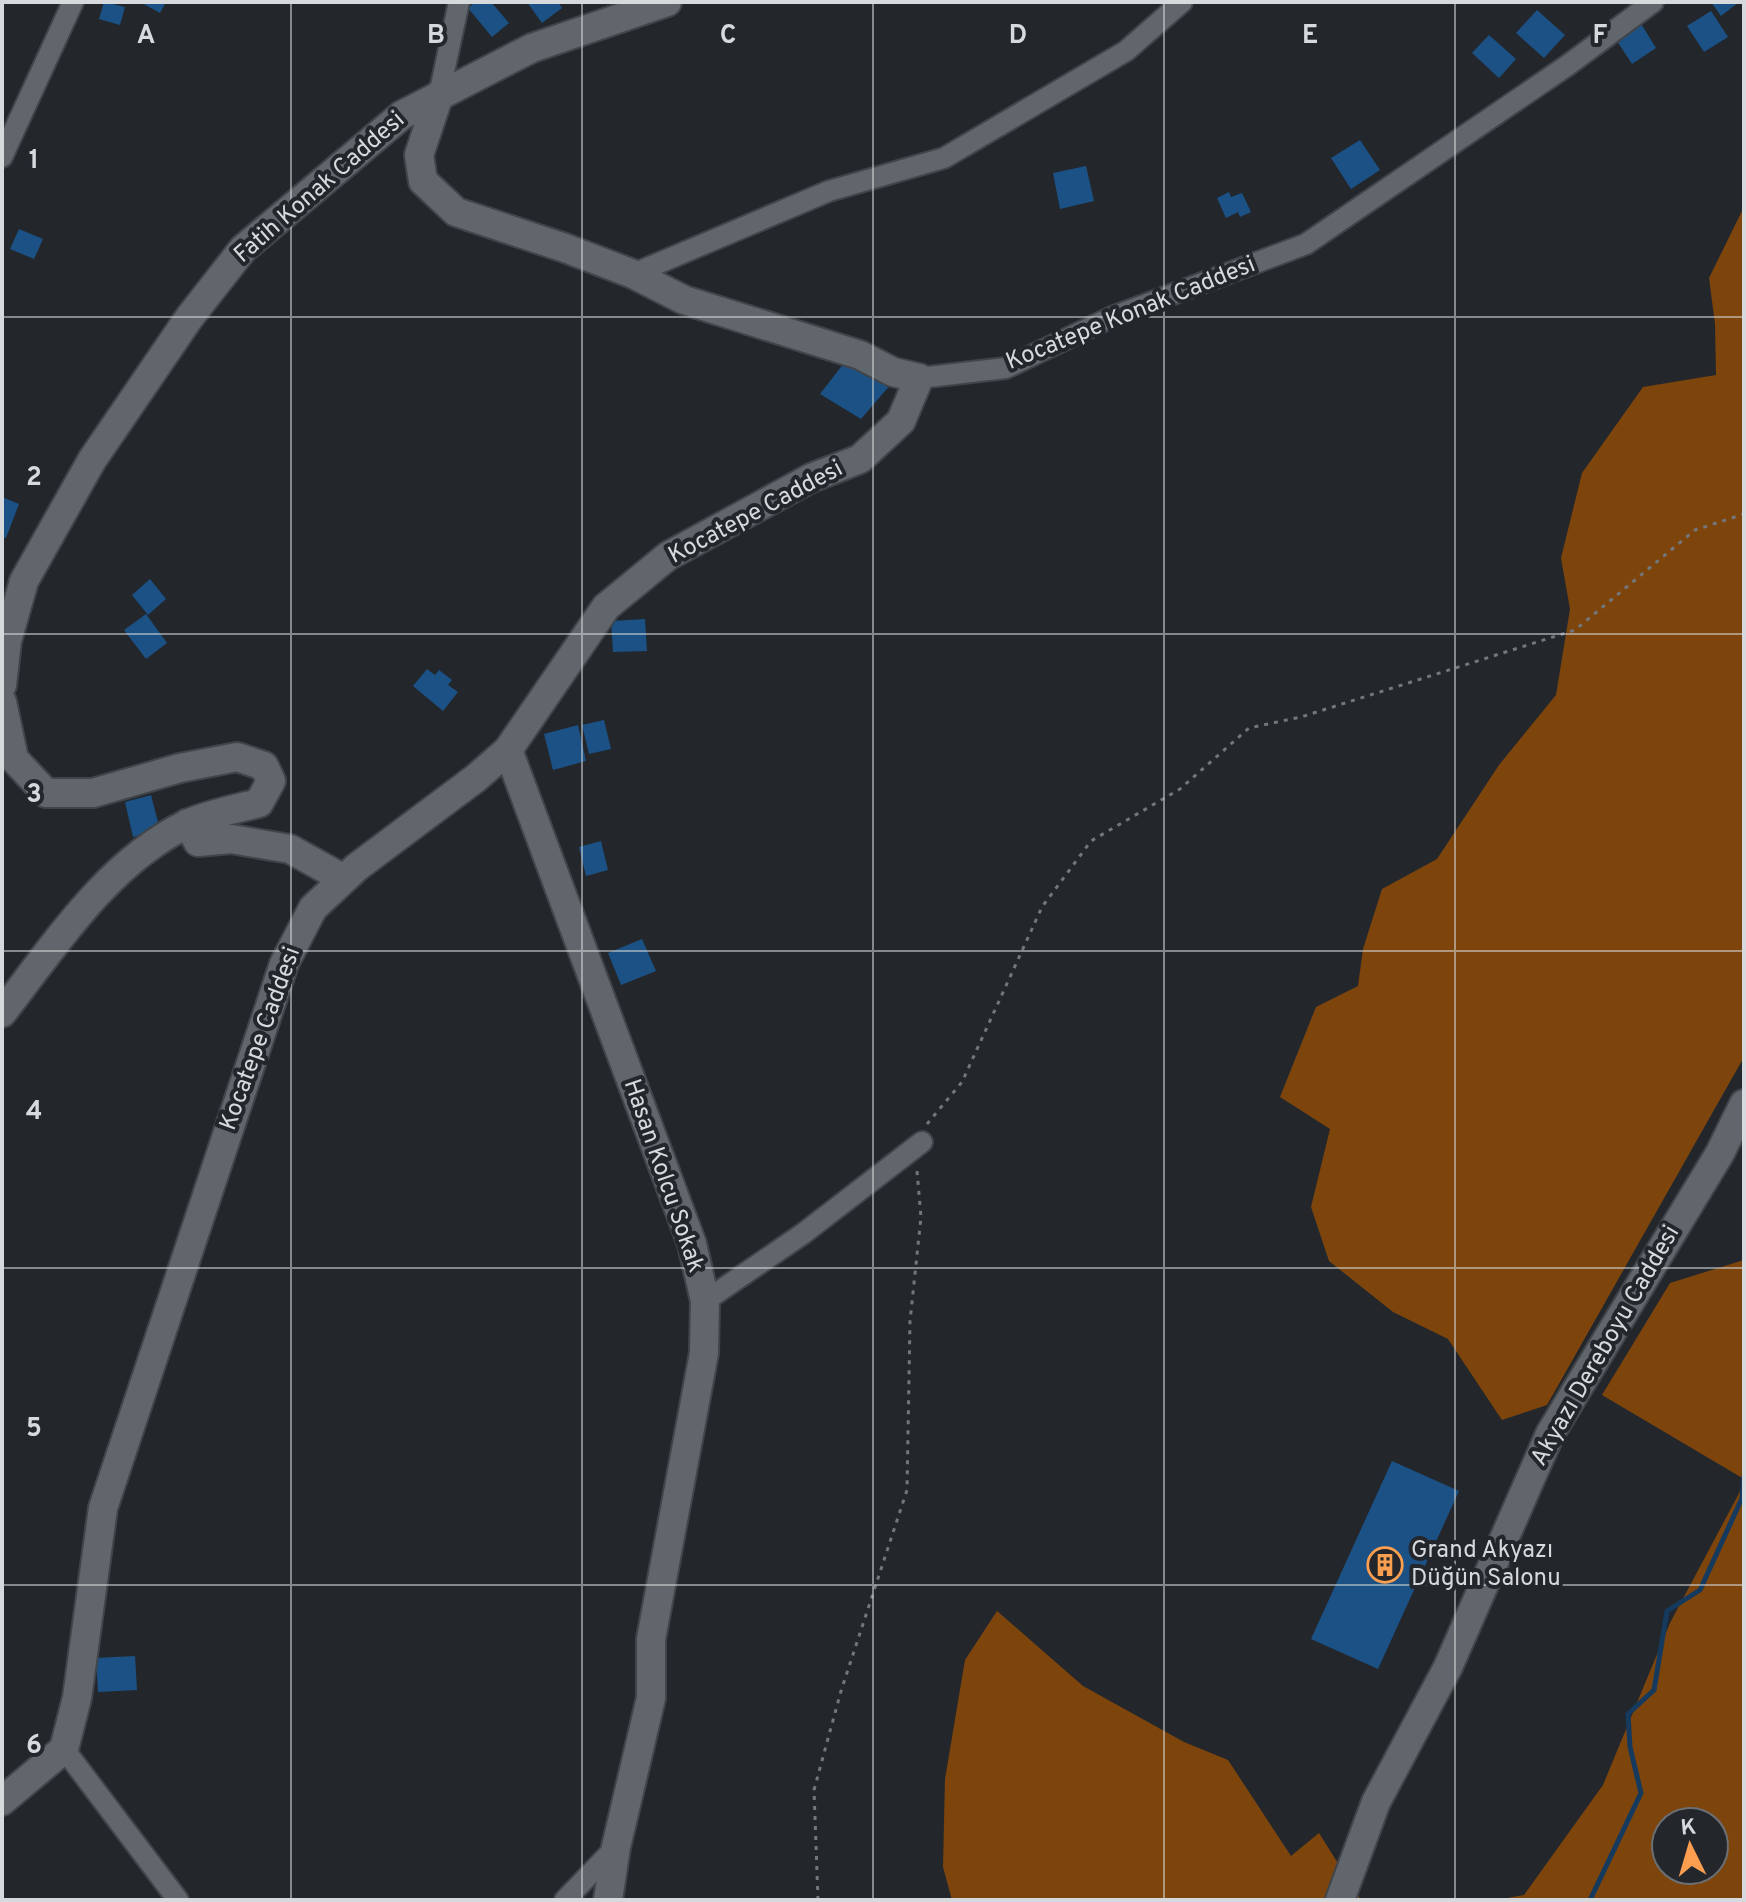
<svg xmlns="http://www.w3.org/2000/svg" width="1746" height="1902" viewBox="0 0 1746 1902" font-family="Overpass,sans-serif">
<style>
.forest{fill:#7d450c;fill-rule:evenodd}
.lines{fill:none;stroke-linecap:round;stroke-linejoin:round}
.stream{stroke:#153a5e;stroke-width:5}
.building{fill:#1b5184}
.street-casing{stroke:#414549;stroke-width:24}
.secondary-casing{stroke:#414549;stroke-width:32}
.path{stroke:#73777b;stroke-width:3;stroke-dasharray:4 6;stroke-linecap:butt}
.street{stroke:#61666c;stroke-width:20}
.secondary{stroke:#61666c;stroke-width:28}
.grid{fill:none;stroke:#d7dadd;stroke-width:2;stroke-opacity:0.55}
.labels{text-anchor:middle;dominant-baseline:central;stroke-width:8;stroke-linejoin:round;paint-order:stroke}
.street-label{font-size:24px;fill:#d7dadd;stroke:#23272c}
.poi-label{font-size:24px;fill:#d7dadd;stroke:#23272c;text-anchor:start}
.grid-label{font-size:26px;text-anchor:middle;font-weight:bold;fill:#d7dadd;stroke:#23272c;stroke-width:8;stroke-linejoin:round;paint-order:stroke}
</style>
<rect width="100%" height="100%" fill="#23272c"/>
<path class="forest" d="M1744,207V1057L1547,1405L1502,1420L1448,1339L1393,1312L1329,1261L1311,1207L1330,1129L1280,1097L1316,1007L1358,986L1363,949L1382,889L1437,859L1499,765L1556,695L1570,609L1561,558L1582,473L1643,387L1716,375L1715,324L1709,278Z
M1744,1260V1479L1602,1395L1670,1283Z
M1744,1484V1900H1496L1524,1895L1603,1785L1670,1623ZM1666,1822H1714V1870H1666Z
M997,1611L1083,1686L1184,1742L1228,1760L1291,1856L1319,1833L1361,1900H952L943,1867L945,1779L965,1660Z"/>
<g class="lines">
<path class="stream" d="M1590,1900L1641,1793L1630,1747L1628,1714L1654,1690L1667,1611L1700,1590L1742,1498L1744,1476"/>
</g>
<path class="building" d="M104,2L125,7L120,25L99,19Z
M140,2H166L160,13Z
M475,2H491L509,23L492,37L468,8Z
M527,2H558L562,8L542,23Z
M1711,2H1739L1721,16Z
M1537,10L1565,35L1544,58L1516,33Z
M1711,11L1728,37L1704,52L1687,26Z
M1640,22L1656,48L1632,64L1615,38Z
M1489,35L1516,59L1499,78L1472,53Z
M1360,140L1380,170L1351,189L1331,158Z
M1086,166L1094,201L1060,209L1053,173Z
M1229,192L1231,197L1242,193L1251,212L1240,217L1238,212L1226,218L1217,198Z
M19,229L43,239L34,259L10,249Z
M844,363L869,368L891,384L861,419L820,394Z
M2,497L19,504L6,538L2,537Z
M150,579L166,599L148,615L132,595Z
M146,614L167,643L146,659L124,630Z
M645,619L647,651L613,652L611,621Z
M427,669L435,675L439,670L452,680L448,685L458,692L443,711L413,686Z
M604,720L611,749L589,754L582,725Z
M578,725L586,761L553,770L544,734Z
M151,795L160,830L133,837L125,802Z
M601,841L608,870L586,876L579,847Z
M642,939L656,971L621,985L608,953Z
M1392,1461L1459,1491L1378,1669L1311,1639Z
M135,1656L137,1690L98,1692L96,1658Z"/>
<g class="lines">
<defs>
<path id="street" d="M439,95L459,2
M2,157L73,2
M633,274L829,191L944,158L1126,51L1182,2
M919,378L1006,368L1112,317L1306,244L1568,65L1653,2
M705,1301L804,1233L922,1142
M64,1749L178,1900
M565,1900L616,1847"/>
<path id="secondary" d="M2,685L7,641L24,581L92,460L189,318L243,249L402,115L532,48L667,2
M2,702L14,759L46,793H93L180,768L237,757L264,766L271,781L259,803C236,809 209,814 187,824C107,863 55,945 2,1013
M508,750L692,1244L705,1301L704,1353L651,1639V1698L616,1847L608,1900
M188,823L198,842L231,839L290,849L344,879
M2,1801L64,1749L77,1698L103,1508L284,964L313,908L357,867L476,778L508,750L606,607L668,556L811,478L860,459L901,421L919,378L893,372L860,355L684,300L633,274L565,248L456,212L423,181L419,155L439,95
M1340,1900L1376,1802L1448,1667L1550,1434L1720,1153L1744,1104"/>
</defs>
<use href="#street" class="street-casing"/>
<use href="#secondary" class="secondary-casing"/>
<path class="path" d="M927,1124L962,1082L1042,907L1091,841L1180,789L1249,728L1301,717L1575,630L1695,530L1744,514
M818,1900L814,1790L841,1691L907,1490L910,1321L921,1217L917,1171"/>
<use href="#street" class="street"/>
<use href="#secondary" class="secondary"/>
</g>
<path class="grid" d="M291,2V1900M582,2V1900M873,2V1900M1164,2V1900M1455,2V1900M2,317H1744M2,634H1744M2,951H1744M2,1268H1744M2,1585H1744"/>
<defs>
<symbol id="building-ring" viewBox="-11 -11 22 22"><circle r="9.5" fill="#23272c" stroke="#fb9e50" stroke-width="1.5"/><path d="M-4-6H4V6H1V3H-1V6H-4ZM-2.5-4.3h1.7v1.8h-1.7ZM.8-4.3h1.7v1.8H.8ZM-2.5-1h1.7V.8h-1.7ZM.8-1h1.7V.8H.8Z" fill="#fb9e50"/></symbol>
</defs>
<g fill-rule="evenodd">
<use href="#building-ring" x="1365" y="1545" width="40" height="40"/>
</g>
<g class="labels">
<g class="street-label">
<text transform="translate(320 188) rotate(-41)">Fatih Konak Caddesi</text>
<text transform="translate(1131 314) rotate(-22)">Kocatepe Konak Caddesi</text>
<text transform="translate(756 513) rotate(-28)">Kocatepe Caddesi</text>
<text transform="translate(261 1039) rotate(-70)">Kocatepe Caddesi</text>
<text transform="translate(663 1176) rotate(71)">Hasan Kolcu Sokak</text>
<text transform="translate(1606 1346) rotate(-60)">Akyazı Dereboyu Caddesi</text>
</g>
<g class="poi-label">
<text x="1411" y="1551">Grand Akyazı<tspan x="1411" dy="28">Düğün Salonu</tspan></text>
</g>
</g>
<g class="grid-label">
<text x="146" y="43">A</text>
<text x="436" y="43">B</text>
<text x="728" y="43">C</text>
<text x="1018" y="43">D</text>
<text x="1310" y="43">E</text>
<text x="1600" y="43">F</text>
<text x="34" y="168">1</text>
<text x="34" y="485">2</text>
<text x="34" y="802">3</text>
<text x="34" y="1119">4</text>
<text x="34" y="1436">5</text>
<text x="34" y="1753">6</text>
</g>
<rect width="1746" height="1902" fill="none" stroke="#d7dadd" stroke-width="8"/>
<g transform="translate(1690 1846) rotate(355)"><circle r="38" fill="#23272c" stroke="#6b6f73" stroke-width="2"/>
<path d="M0-6L14 30L0 20L-14 30Z" fill="#fb9e50"/>
<text y="-12" font-size="22" font-weight="bold" text-anchor="middle" fill="#d7dadd">K</text>
</g>
</svg>
